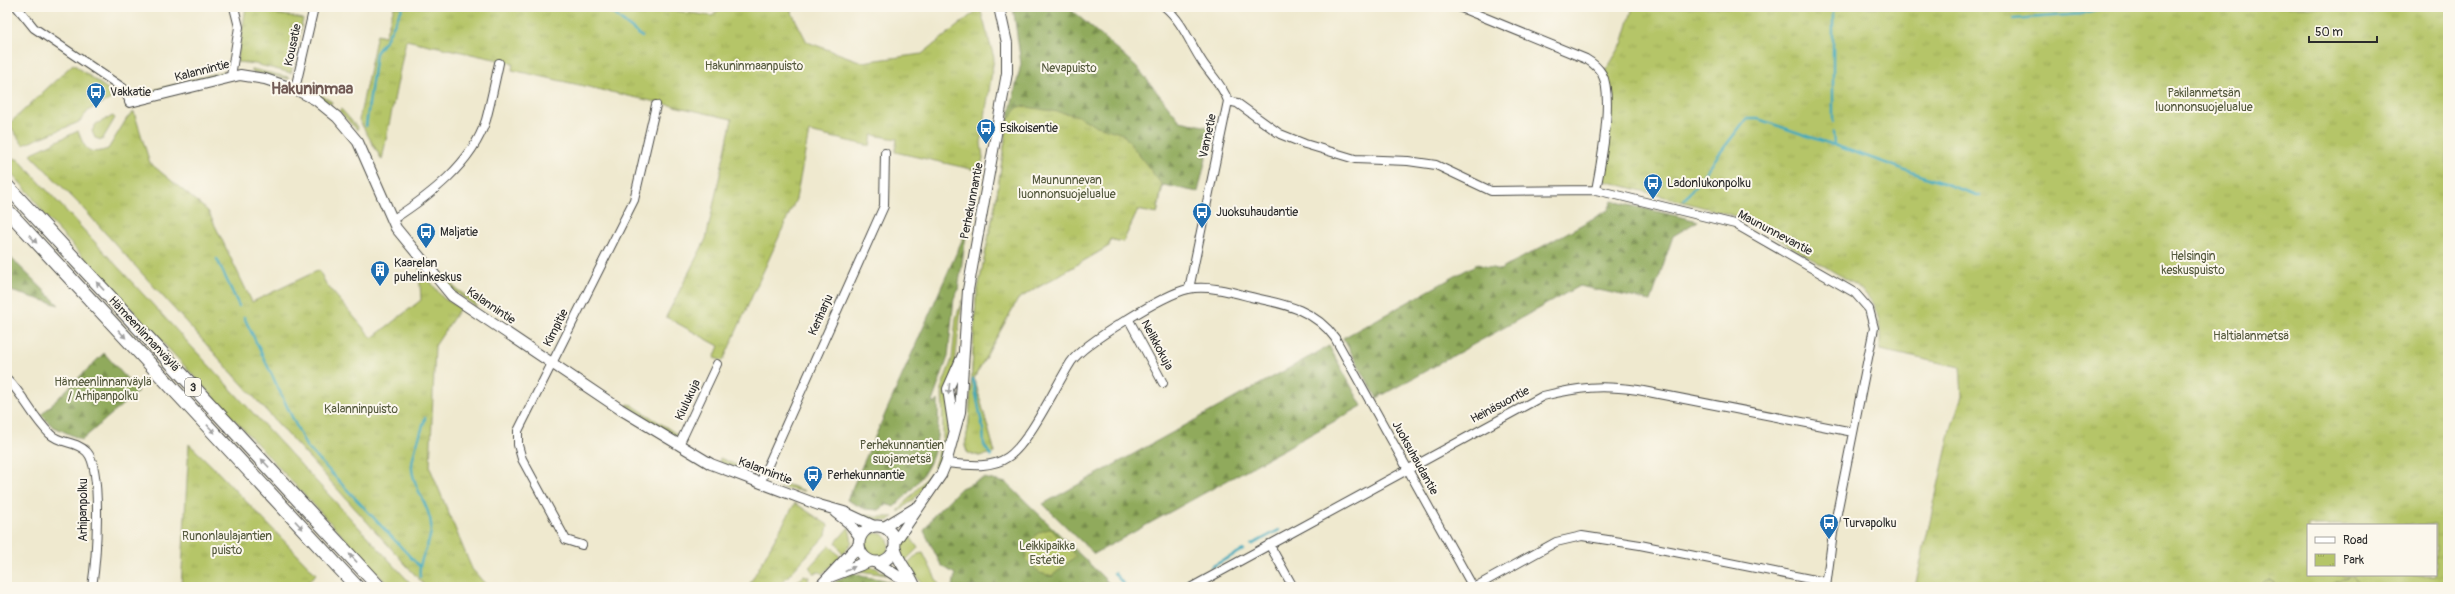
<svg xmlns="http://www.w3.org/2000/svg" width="2455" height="594" viewBox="0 0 2455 594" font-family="Pangolin,sans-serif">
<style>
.grass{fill:#b5c568;stroke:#70784a}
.forest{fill:url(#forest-firs);stroke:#5e6a44}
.park{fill:url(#park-tufts);stroke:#70784a;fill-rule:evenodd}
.garden{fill:url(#garden-furrows);stroke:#70784a}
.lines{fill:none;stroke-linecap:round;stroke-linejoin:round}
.stream{stroke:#3ea9bd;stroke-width:2.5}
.minor-casing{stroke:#484844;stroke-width:10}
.tertiary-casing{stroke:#484844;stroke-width:12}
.secondary-casing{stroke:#484844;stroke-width:13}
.trunk-casing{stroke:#484844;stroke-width:15}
.minor{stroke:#fff;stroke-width:8}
.tertiary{stroke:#fff;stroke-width:10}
.secondary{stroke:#fff;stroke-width:11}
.trunk{stroke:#fff;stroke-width:13}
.oneway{fill:#a0a0a0}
.labels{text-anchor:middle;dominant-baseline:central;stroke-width:4;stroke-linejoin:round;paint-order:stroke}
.shield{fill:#fbf7ec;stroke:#696865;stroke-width:1}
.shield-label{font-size:11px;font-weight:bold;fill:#2b2b2b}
.street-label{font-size:12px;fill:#2b2b2b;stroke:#fbf7ec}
.park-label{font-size:12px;fill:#54593d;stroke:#fbf7ec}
.poi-label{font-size:12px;fill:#2b2b2b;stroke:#fbf7ec;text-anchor:start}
.district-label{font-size:16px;font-weight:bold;fill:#715a54;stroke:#fbf7ec}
</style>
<defs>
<pattern id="forest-firs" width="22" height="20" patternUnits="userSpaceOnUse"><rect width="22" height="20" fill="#90aa5c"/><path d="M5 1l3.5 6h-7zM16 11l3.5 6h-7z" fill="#768b4c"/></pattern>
<pattern id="park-tufts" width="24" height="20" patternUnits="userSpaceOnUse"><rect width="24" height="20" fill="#b5c568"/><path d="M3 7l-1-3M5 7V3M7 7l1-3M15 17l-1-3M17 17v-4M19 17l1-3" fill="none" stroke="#9ca95a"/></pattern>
<pattern id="garden-furrows" width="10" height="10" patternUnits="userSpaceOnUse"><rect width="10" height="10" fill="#b5c568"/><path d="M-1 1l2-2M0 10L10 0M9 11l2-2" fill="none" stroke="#9ca95a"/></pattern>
</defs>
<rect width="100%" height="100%" fill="#fbf7ec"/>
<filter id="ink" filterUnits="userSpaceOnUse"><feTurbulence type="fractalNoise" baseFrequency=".025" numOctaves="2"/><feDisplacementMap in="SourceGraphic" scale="8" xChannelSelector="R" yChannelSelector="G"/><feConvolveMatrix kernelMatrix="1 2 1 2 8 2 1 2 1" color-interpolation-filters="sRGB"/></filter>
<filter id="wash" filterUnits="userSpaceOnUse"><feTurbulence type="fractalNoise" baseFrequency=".012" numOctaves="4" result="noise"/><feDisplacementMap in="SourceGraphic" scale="16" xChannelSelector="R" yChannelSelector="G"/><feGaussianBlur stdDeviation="0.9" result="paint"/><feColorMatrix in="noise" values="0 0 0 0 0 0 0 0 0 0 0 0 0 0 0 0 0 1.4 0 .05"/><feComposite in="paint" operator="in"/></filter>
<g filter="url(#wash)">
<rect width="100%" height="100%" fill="#efe9cf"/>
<path class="grass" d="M252,69L288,77L290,79L252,72Z
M225,71L224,74L148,94L147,92Z
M302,83L332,102L331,104L305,89Z
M341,109L358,128L357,130L339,111Z
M113,116L115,118L102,140L95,138L92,131L96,124Z
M14,158L19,160L414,587H390L47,218L30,194L7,168V161Z
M439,270L455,288L476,303V307L453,290L436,271Z
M962,300L947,437L937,469L934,467L943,438L942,386L952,359L956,318Z
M628,404L632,405L680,436L677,437L627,406Z
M720,458L757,474L758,475L719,462Z
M931,473L934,474L916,497L899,512V510Z
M769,479H771L805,491C794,490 774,489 769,479Z
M864,514L877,517H893L888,521L874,520L862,516Z
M849,527L852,542L843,554L836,542Z
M906,531L918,548L904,562L900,548Z
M865 545a12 12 0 1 1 24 0a12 12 0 1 1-24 0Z
M830,545L840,557L822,574L820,572L813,573L810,566Z
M923,553L940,587H925L907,565L918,554Z
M870,567L876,568L887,575L860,571Z
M804,575L809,577L807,587H791Z"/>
<path class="forest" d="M1013,7H1068L1136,66L1180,121L1213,128L1198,192L1163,185L1157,214L1138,210L1123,242L1110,239L1109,246L1018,299L974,378L995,453L979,456L967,452L965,446L969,423L976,299L996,201L1008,120L1021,64Z
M1612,201L1698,221L1673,236L1651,301L1579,286L1377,398L1343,338L1477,264L1500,270L1608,210Z
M967,229L958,290L954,298L948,357L932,402L935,404L938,400C940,453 932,471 894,507L887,504L879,510L865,509L847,500Z
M7,254L59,305L7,290Z
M1329,346L1362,406L1094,554L1043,504Z
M104,353L138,391L82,440L52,426L41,415Z
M984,478L1006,483L1012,488L1113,587H953L955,574L941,565L924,531L934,515L961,488Z
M852,571C864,582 885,574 897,587H828Z"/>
<path class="park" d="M246,7L303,19L291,73L255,64L237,62Z
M394,7H649L712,16L722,7H789L807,42L862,62L922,54L980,8L994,58L981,143L983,158L980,171L895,152L897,139L872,135L870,146L809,132L796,199L723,361L714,358L719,346L666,317L706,239L732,119L512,70L513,63L406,40L382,160L359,120L377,34L385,36Z
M1633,7H2448V587H1915L1951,429L1962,395L1960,367L1880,350C1881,321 1879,304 1856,285L1743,218L1598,179L1607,102L1603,75L1622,44ZM2308,525H2436V575H2308Z
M73,64L117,96L89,110L79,122L23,145L9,124Z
M1021,106L1076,115L1094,125L1123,134L1162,185L1157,214L1138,210L1123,242L1110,239L1109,246L1018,299L974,378L995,453L979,456L968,453L965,446L969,423L976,299L996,201L1008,120L1016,109Z
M134,112L150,163L208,211L252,302L319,270L326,284L372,338L421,300L419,267L443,298L460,308L435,346L430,468L472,569L488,587H426L80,205L30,154L78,131C85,149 88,156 108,149L127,118Z
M189,444L211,465L316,574L304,587H181Z
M795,503L828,525L826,535L778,587H748Z
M1051,529L1076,556L1052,576L1040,573L1025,559C1029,543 1033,531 1051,529Z"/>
<path class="garden" d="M2352,575L2360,587H2326Z
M2270,579L2278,587H2253Z"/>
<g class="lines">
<path class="stream" d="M605,7L642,37
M2013,19L2081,14L2101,8
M1833,121V7
M366,126L376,53L387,38L403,7
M1833,132L1834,145L1980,196
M1684,200L1746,119H1758L1834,145
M217,259L239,306
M244,317L306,446L419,566
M973,379L983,429L984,445L991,456
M1251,545L1279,530
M1211,567L1243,550
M1114,573L1126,587
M420,577C417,558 433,543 431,524C429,504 413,488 412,469C411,453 422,434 425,418
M1176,587L1202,573"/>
</g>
</g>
<g filter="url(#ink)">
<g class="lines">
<defs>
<path id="minor" d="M17,7L34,28L123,88L130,102
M1165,7C1183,22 1190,44 1203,63C1212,76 1223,86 1228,101L1189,289
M1459,7L1586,59C1593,63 1598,67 1602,74C1614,96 1601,164 1596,190
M231,76L239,27L234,7
M295,89L314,7
M1228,101L1237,103L1280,134L1305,144L1355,159L1408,161L1436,165L1491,191L1596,190L1735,224L1855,293L1869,309L1874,328L1833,533L1826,587
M392,220C429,196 472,164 486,120C491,101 495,82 499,63
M1129,320L1163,383
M7,379C24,395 32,417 50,434C60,444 77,441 87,452C103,469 96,562 92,587
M679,445L717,364
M946,463C966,465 991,469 1008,457C1030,442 1055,387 1071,362C1084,343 1165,294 1188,289C1208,285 1232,292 1251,297C1284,304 1314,309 1335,338L1473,587
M760,483L884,206L885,153
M1269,544L1293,587
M582,545L566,540L522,459L518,445V431L634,200L656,105
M1192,587L1543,396C1580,387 1600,385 1638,390L1853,432
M1475,587L1556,542L1582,536L1640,545L1825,582"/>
<path id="tertiary" d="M130,102L240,75L265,79L295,89L316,100L337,117L358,142L396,228L452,296L620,409L711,464L819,505L844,512L874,526
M954,429L948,389L963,355
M835,512L849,523L860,537
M884,527L917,507
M895,542L941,475L946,463L960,412L968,290L1007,73V43L999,7"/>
<path id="secondary" d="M859 544a18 18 0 1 1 36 0a18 18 0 1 1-36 0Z
M895,548C898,563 910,573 915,587
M877,563L914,587
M831,576L870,561
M820,587L859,545"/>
<path id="trunk" d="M7,186L379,587
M7,210L357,587"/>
</defs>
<use href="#minor" class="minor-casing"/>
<use href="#tertiary" class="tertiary-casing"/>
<use href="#secondary" class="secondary-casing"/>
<use href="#trunk" class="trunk-casing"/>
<use href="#minor" class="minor"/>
<use href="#tertiary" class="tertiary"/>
<use href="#secondary" class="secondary"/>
<use href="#trunk" class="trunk"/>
</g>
<defs><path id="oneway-solid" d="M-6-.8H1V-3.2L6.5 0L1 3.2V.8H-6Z"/></defs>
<g class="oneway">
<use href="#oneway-solid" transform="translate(33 239) rotate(47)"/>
<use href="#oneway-solid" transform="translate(100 286) rotate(-133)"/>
<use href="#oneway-solid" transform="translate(122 334) rotate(47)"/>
<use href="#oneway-solid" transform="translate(949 389) rotate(96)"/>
<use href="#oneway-solid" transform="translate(211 429) rotate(47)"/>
<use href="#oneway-solid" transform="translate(265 463) rotate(-133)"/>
<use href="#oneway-solid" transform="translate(299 525) rotate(47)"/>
<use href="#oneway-solid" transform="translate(353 558) rotate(-133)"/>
<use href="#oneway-solid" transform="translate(850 569) rotate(-28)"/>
</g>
</g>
<defs>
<symbol id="bus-pin" viewBox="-11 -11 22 30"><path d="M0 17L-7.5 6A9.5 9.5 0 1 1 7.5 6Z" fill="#1f6fb2" stroke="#fbf7ec"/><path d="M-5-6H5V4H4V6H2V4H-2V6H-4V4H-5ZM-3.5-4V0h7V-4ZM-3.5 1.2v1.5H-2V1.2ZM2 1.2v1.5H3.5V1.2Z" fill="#fff"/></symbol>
<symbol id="building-pin" viewBox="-11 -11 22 30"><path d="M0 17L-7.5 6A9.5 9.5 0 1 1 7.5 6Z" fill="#1f6fb2" stroke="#fbf7ec"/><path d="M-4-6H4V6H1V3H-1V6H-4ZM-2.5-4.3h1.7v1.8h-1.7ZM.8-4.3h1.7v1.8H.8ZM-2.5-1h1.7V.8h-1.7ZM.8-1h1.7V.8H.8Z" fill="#fff"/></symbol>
</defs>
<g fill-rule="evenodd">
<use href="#bus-pin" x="85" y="81" width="22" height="30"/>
<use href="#bus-pin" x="975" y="117" width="22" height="30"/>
<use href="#bus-pin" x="1642" y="172" width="22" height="30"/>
<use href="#bus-pin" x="1191" y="201" width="22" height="30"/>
<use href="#bus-pin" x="415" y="221" width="22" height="30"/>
<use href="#building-pin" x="369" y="259" width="22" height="30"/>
<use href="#bus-pin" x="802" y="464" width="22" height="30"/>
<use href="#bus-pin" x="1818" y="512" width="22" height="30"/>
</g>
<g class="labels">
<rect class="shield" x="185" y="378" width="16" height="18" rx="3"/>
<g class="shield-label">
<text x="193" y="387">3</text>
</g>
<g class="street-label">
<text transform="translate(293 45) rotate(-78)">Kousatie</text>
<text transform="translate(202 71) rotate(-14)">Kalannintie</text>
<text transform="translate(1208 136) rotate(-78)">Vannetie</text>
<text transform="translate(972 201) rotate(-79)">Perhekunnantie</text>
<text transform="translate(1775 233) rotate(28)">Maununnevantie</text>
<text transform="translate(491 306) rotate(34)">Kalannintie</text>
<text transform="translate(821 315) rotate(-66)">Keriharju</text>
<text transform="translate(556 328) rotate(-63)">Kimpitie</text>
<text transform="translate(144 334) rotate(47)">Hämeenlinnanväylä</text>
<text transform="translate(1157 345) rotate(62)">Nelikkokuja</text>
<text transform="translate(688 400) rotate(-65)">Kiulukuja</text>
<text transform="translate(1500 405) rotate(-28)">Heinäsuontie</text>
<text transform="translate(1415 458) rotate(61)">Juoksuhaudantie</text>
<text transform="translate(765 471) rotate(21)">Kalannintie</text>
<text transform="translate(83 510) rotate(-90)">Arhipanpolku</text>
</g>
<g class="park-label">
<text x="754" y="66">Hakuninmaanpuisto</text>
<text x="1069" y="68">Nevapuisto</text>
<text x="2204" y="93">Pakilanmetsän<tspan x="2204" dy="14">luonnonsuojelualue</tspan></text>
<text x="1067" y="180">Maununnevan<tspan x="1067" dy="14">luonnonsuojelualue</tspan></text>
<text x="2193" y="256">Helsingin<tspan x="2193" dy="14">keskuspuisto</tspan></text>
<text x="2251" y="336">Haltialanmetsä</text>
<text x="103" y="382">Hämeenlinnanväylä<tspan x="103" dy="14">/ Arhipanpolku</tspan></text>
<text x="361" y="409">Kalanninpuisto</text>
<text x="902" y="445">Perhekunnantien<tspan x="902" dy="14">suojametsä</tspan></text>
<text x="227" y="536">Runonlaulajantien<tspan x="227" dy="14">puisto</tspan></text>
<text x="1047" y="546">Leikkipaikka<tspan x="1047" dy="14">Estetie</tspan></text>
</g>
<g class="poi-label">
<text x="110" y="92">Vakkatie</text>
<text x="1000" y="128">Esikoisentie</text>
<text x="1667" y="183">Ladonlukonpolku</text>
<text x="1216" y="212">Juoksuhaudantie</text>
<text x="440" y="232">Maljatie</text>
<text x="394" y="263">Kaarelan<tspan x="394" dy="14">puhelinkeskus</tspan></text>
<text x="827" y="475">Perhekunnantie</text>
<text x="1843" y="523">Turvapolku</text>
</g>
<g class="district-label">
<text x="312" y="89">Hakuninmaa</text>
</g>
</g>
<rect width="2455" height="594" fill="none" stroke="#fbf7ec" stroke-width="24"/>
<rect x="2307" y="524" width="130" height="52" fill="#fbf7ec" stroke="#a8a59f"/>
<rect x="2315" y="537" width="20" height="6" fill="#ffffff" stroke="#a8a59f"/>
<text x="2343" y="544" font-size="12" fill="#2b2b2b">Road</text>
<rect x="2315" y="554" width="20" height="12" fill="url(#park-tufts)" stroke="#a8a59f"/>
<text x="2343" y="564" font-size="12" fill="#2b2b2b">Park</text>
<path d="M2309 36v6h68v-6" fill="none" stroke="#2b2b2b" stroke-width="2"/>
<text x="2315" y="36" font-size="12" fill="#2b2b2b" stroke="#fbf7ec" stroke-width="3" paint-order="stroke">50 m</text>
</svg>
